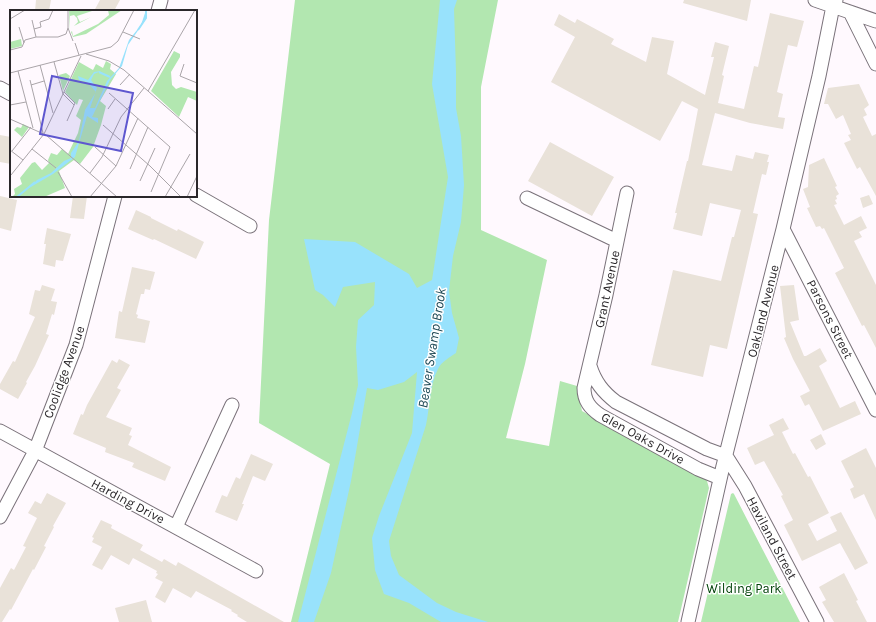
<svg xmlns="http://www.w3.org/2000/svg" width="876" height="622" viewBox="0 0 876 622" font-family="Karla,sans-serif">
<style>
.green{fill:#b2e7b0}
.water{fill:#98e2fc}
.building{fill:#e9e2d9}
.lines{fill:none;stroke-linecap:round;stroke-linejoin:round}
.minor-casing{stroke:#7a727a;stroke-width:15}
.minor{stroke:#fff;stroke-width:13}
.labels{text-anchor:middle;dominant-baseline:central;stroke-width:3;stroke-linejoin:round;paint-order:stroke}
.street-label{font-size:13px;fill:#2a272a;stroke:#fff}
.park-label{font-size:13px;fill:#014208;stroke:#fff}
.water-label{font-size:14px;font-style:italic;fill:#204b58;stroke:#fff}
.inset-river{fill:none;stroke:#98e2fc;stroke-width:2}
.inset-road{fill:none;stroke:#aaa5a9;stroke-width:1}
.view{fill:#5e57cf;fill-opacity:0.15;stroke:#5e57cf;stroke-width:2}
.inset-edge{fill:none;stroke:#2a272a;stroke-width:2}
</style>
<rect width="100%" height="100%" fill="#fff9fe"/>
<path class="green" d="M295,0H498L481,87V230L547,260L525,364L506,438L549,446L560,381L577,386L582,411L706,479L707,481L709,488L678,622H291L330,464L259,423L269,220Z
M733,493L734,494L800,622H701L731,494Z"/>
<path class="water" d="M440,0H457L454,9L456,72V108L461,136L464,185L461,222L453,256L449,291L452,313L459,338L456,353C450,357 441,362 438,369C429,386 430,407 426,425L389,541L391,556L399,575L437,603L456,612L488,622H441L409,603L384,594L375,570L372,538L379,516L412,433L417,372L404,382L378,390L367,388L351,481L331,573L314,622H298L352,413L358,385L356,347L358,320L374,305L375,282L343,287L335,307L323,295L315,290L304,239L355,242L409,274L417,288L432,280L448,177L432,84Z"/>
<path class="building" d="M36,0H51L49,11H35Z
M100,0H120L114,11H94Z
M684,0H751L747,21L683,3Z
M770,13L804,21L797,47L788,45L777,92L783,94L778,117L785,118L783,129L750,123L715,113L702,165L732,171L736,155L753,159L755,152L769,155L767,162H769L766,175L762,174L753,213L758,214L727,349L710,345L703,377L651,365L673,270L721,281L732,237H734L741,210L710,203L702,236L673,229L677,213H675L687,161H688L698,109L682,101L660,141L551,82L575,37L554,25L559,14L575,23L577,19L614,39L611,44L646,62L652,37L674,41L667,74L705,95L714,57H711L715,42L729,46L722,75L724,76L718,103L744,109L754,66L758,67Z
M859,84L869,105L864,109L867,115L863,117L872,136L876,134V196L860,167L857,169L844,143L851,140L848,135L851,134L843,115L836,119L828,104H824L828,88Z
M0,135L11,137V164L0,162Z
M550,142L614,177L592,216L528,181Z
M824,158L837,186L835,187L839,194L836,196L837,199L835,200L837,204L834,205L844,225L861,216L867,228L859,232L862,237L854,241L876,285V348L864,325L862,326L835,273L844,268L824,228L822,229L820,226L816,227L807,208L810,207L803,189L808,187L809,165Z
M869,195L873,204L863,208L860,198Z
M0,196L17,200L11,231L0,228Z
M73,196H87L84,219L70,218Z
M136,210L151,217V218L177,231L178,229L204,242L196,259L154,239L153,240L128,229Z
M47,228L71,234L63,261L56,260L55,267L43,264L46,244H44Z
M132,267L155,272L150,290L145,289L144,294H141L136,314L138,315L137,318L150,321L145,343L115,338L119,311L122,312Z
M42,285L55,289L51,301L57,302L54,315L52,314L46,334L49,335L35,366L26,382L27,383L18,399L0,389V384L13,361L15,362L35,317L29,314L35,290L40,291Z
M794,285L799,320L790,322L804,356H806L820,348L827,361L819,366L840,408L855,401L861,414L823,431L809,404L805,406L800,396L810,391L793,359L784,338L786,337L780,286Z
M119,359L130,365L117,388L121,390L106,417L132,428L129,435L132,436L128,445L171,467L165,481L132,467L134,463L105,452L106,448L73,434L81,414L83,415L87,405L112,360L117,363Z
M783,418L789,429L782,432L793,454L795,453L808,477L810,476L829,513L808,524L817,541L837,531L830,517L841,512L868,563L855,570L840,543L802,561L784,525L793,520L781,496L783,495L764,461L755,465L747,448L774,435L769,425Z
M821,434L826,444L816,450L810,440Z
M866,448L876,468V520L864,494L854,499L850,489L854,487L841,461Z
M251,454L273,464L265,481L253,476L242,504H244L237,521L215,512L222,495L227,497L236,477L240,479Z
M47,493L66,503L53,526L54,527L44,546L46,547L34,570L33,569L11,610L10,609L2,622H0V588L11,568L14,570L26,547L23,546L37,518L28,513L35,501L41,504Z
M101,520L112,525L111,528L143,545L140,550L162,562L164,559L176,566L178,562L284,622H247L237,616L238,615L231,611L232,610L196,591L191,598L173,588L165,603L155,597L163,582L155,578L158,574L156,573L157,571L133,558L129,565L111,555L102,570L92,565L102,547L92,542L94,538L92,537Z
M844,573L858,600L856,601L867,622H834L822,602L826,600L819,587Z
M146,600L152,622H119L115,608Z"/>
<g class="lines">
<defs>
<path id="minor" d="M815,0L876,21
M158,11L161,0
M850,12L876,64
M0,88L11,94
M627,193L606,295L584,388C584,401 590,408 600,415L698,469L720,478
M196,195L250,226
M527,198L617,241
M783,229L876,410
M590,366C595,382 603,392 616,402L707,449L726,456L745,486L817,622
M0,431L256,571
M0,517L35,451L76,345L115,196
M176,527L232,405
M688,622L723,466L783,229L819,76L833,6L836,0"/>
</defs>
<use href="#minor" class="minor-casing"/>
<use href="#minor" class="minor"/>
</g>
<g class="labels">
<g class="street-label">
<text transform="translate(607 289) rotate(-78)">Grant Avenue</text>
<text transform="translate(763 311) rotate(-76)">Oakland Avenue</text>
<text transform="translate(830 319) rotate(63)">Parsons Street</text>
<text transform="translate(64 372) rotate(-70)">Coolidge Avenue</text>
<text transform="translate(643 438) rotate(29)">Glen Oaks Drive</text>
<text transform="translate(128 501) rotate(28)">Harding Drive</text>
<text transform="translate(772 538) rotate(62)">Haviland Street</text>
</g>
<g class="park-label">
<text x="744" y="588">Wilding Park</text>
</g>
<g class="water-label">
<text transform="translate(432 348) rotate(-81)">Beaver Swamp Brook</text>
</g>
</g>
<g transform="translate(10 10)">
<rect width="187" height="187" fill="#fff9fe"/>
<path d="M59,0H82V1L67,6L70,12L81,7L64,16L68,12L67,8L64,5L60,6V20ZM98,0H112L76,24L63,27L61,22L62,21L63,26L88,14L99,5ZM11,29L12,36L0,39V32ZM164,41L170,44V47L161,62L162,75L166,79L171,77L187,82V91L178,87L169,107L141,81ZM96,51L101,54L100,59L106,64L90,91L96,96L91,115L83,137L70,154L64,150L49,161L55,178L34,187H2L5,184L4,179L12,174L10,168L22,153L25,152L32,160L39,153L38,150L41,143L47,145L52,139L58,144L68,123L71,110L66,106L73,90L69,89L67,95L55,82L69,52L83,60L86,54L93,58ZM56,63L60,66L53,81L49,65ZM13,114L19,117L12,127L4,120L7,117L11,118Z" fill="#b2e7b0"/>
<path d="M136,0L137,4L136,9L118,35L112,56L100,70L83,105L82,107L88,108V113L77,106L65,147L43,164L19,178L27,170L41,163L54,151L61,148V143L69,131L75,100L86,82L77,72L69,70L68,66L78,70L84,62L91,61L84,64L81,70L87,78L80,98H85L97,71L109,58L119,30L131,15Z" fill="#98e2fc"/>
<path class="inset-river" d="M128,20L136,8V0M89,62L100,67M7,187L25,172"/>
<path class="inset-road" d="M58,0V18L63,31M0,9L15,0M22,10L26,27M9,17L14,33M24,19L31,17L30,12L39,9L43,0M113,22L130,29M65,33L69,45M0,40L12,37L15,30L26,27H48L56,24L58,18M76,44L99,51L114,60L187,124M44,52L53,84L64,95M174,54L170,66L187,73M30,55L43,103M8,61L23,118M0,63L101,37L108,31L124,0M20,70L33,123M21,75L34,71M110,75L120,64M138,81L185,0M54,82L65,93L57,111M99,83L160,137L141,182M0,95L16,92M0,98V119M98,99L105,89M0,109L36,125L107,187M93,115L140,156L171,187M85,137L106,156M22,139L46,158M0,140L13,150M2,141L21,117M120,159L138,117M48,162L62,187M80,163L92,147L111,107L134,78M1,165L34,124L71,46M130,171L145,138M80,187L106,156L128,108M155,187L180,144M177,187L187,166"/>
<path class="view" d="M42,66L123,83L111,141L30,124Z"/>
<rect width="187" height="187" class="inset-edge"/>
</g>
</svg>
